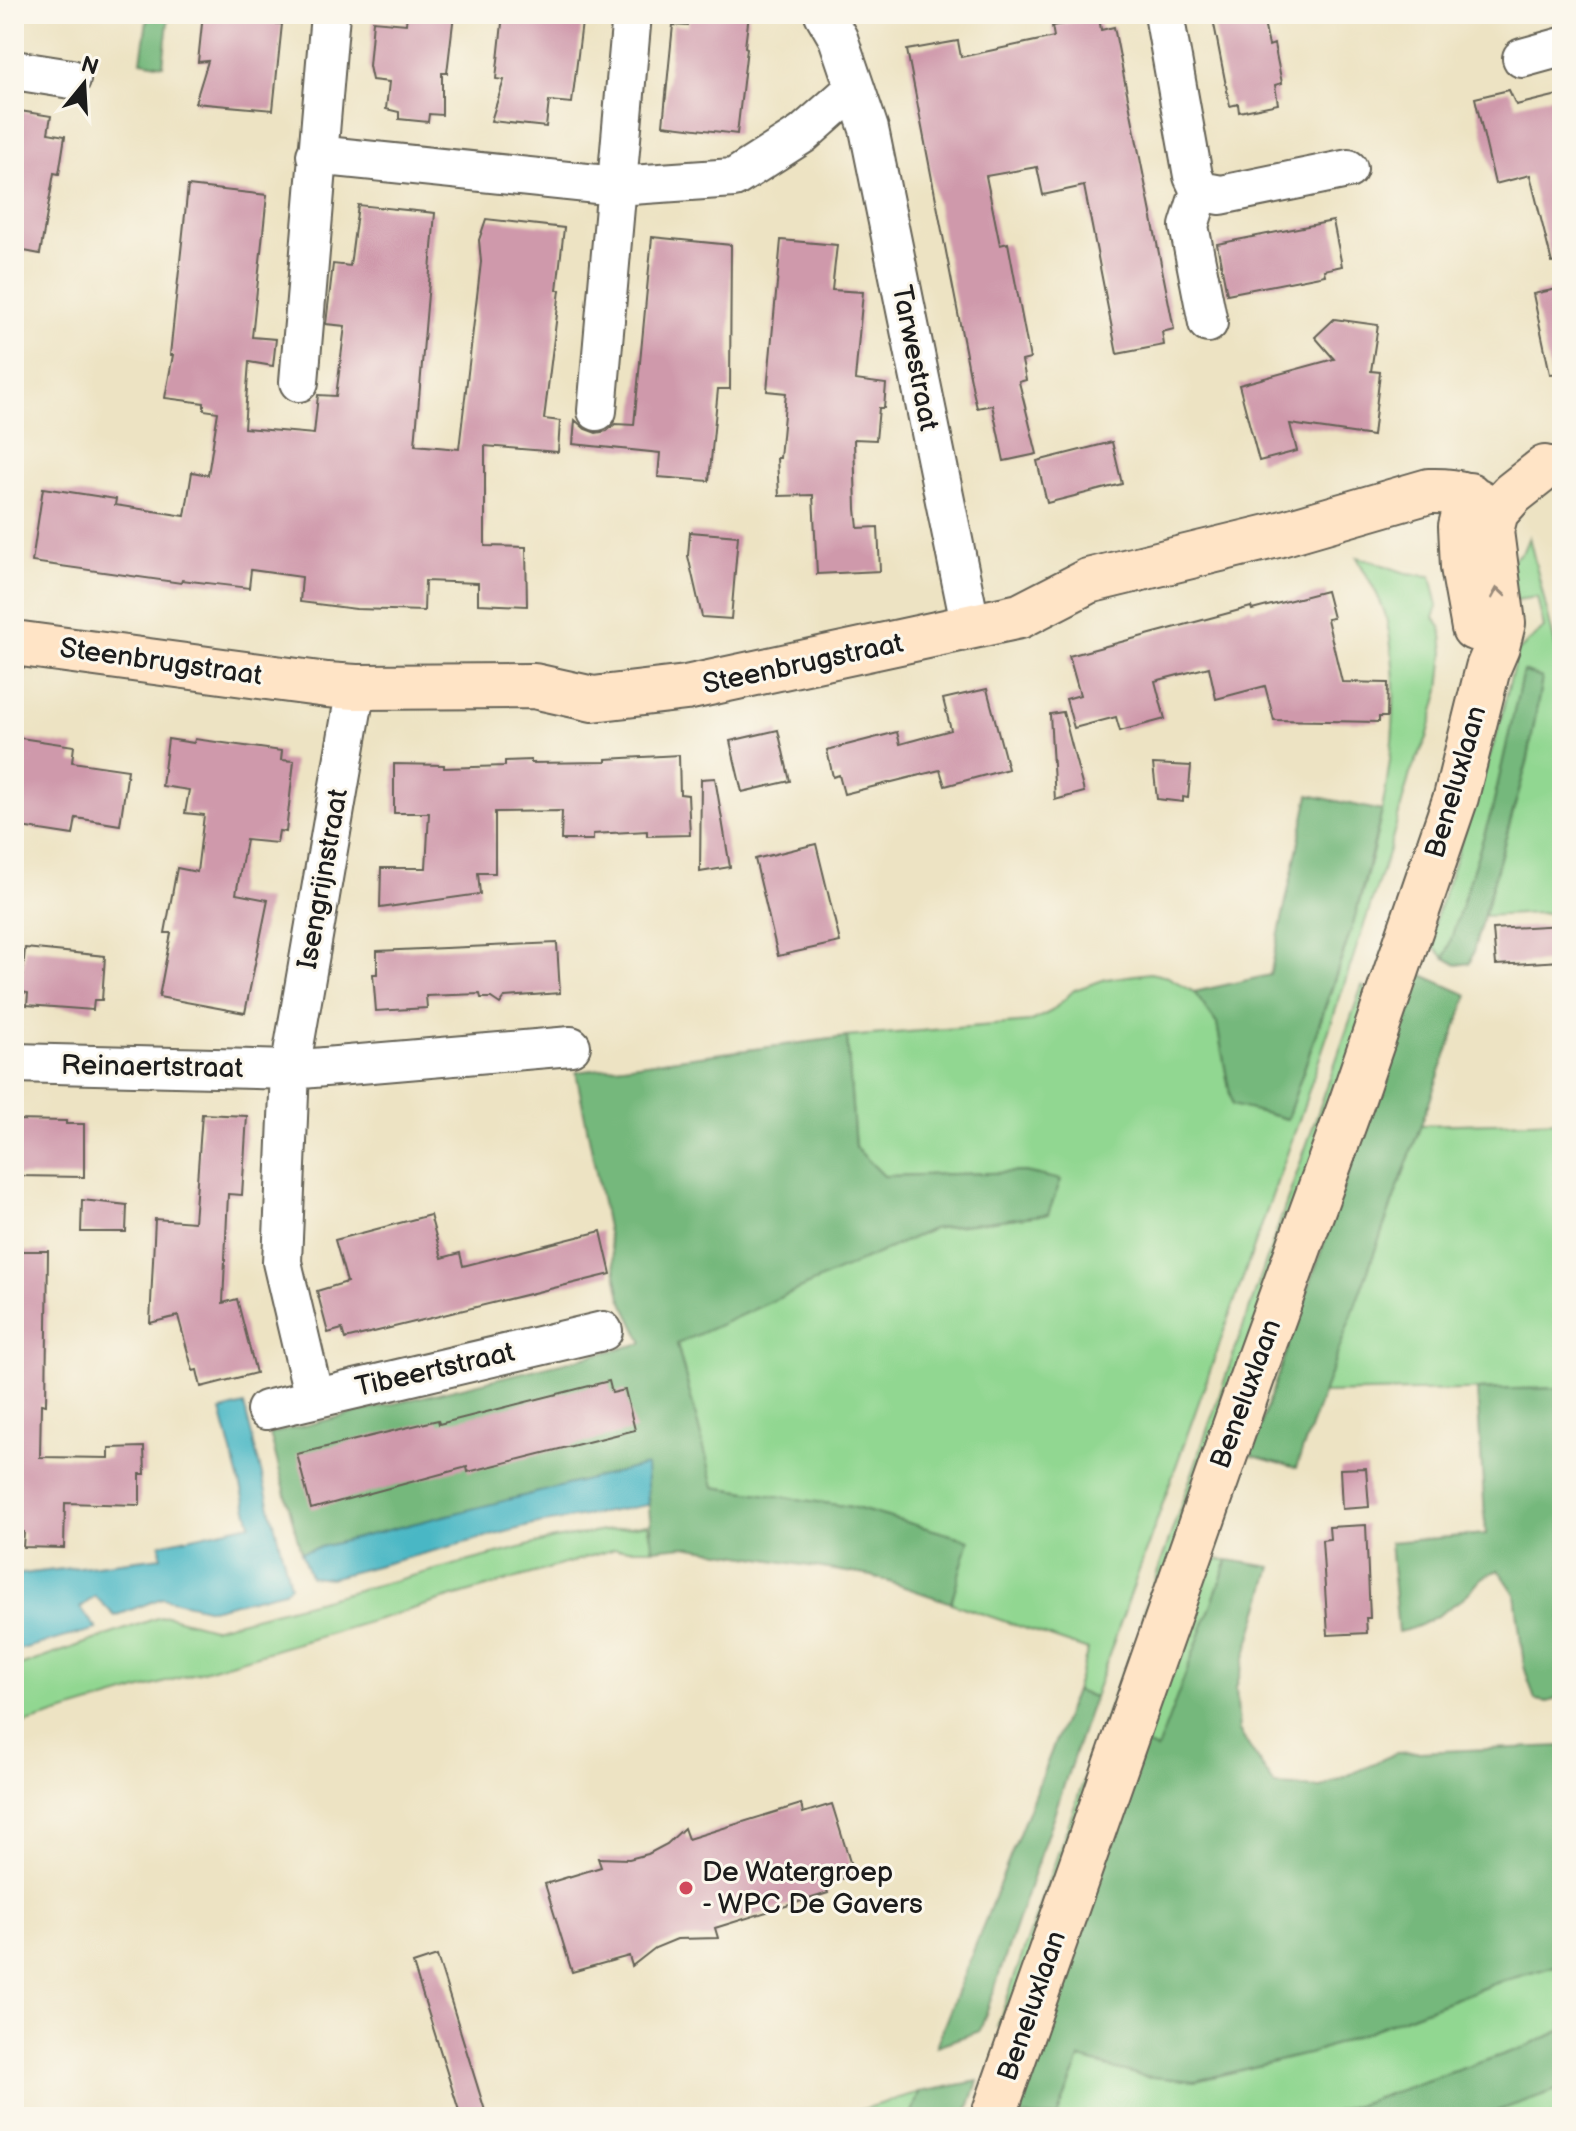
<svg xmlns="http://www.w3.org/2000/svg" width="1576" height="2131" viewBox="0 0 1576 2131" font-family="'Balsamiq Sans',sans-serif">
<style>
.green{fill:#91d791;stroke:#567a56;stroke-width:2}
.forest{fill:#74b87b;stroke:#486a4c;stroke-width:2}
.water{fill:#4ab7c5;stroke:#336a70;stroke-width:2}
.building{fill:#cf99ab}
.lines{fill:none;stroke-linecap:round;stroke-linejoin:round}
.street-casing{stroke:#656256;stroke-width:42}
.secondary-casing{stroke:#656256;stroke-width:48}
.street{stroke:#fff;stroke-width:38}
.secondary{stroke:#ffe4c6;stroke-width:44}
.oneway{stroke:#998a7a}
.poi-dot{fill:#d1495b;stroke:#fbf7ec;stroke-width:3}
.labels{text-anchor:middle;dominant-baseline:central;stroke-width:6;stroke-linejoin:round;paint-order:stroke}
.street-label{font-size:28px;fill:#1c1c1c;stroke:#fbf7ec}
.poi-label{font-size:28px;fill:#1c1c1c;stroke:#fbf7ec;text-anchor:start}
</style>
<rect width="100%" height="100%" fill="#fbf7ec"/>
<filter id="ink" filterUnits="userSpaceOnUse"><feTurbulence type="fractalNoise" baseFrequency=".0125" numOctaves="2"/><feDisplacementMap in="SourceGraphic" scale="16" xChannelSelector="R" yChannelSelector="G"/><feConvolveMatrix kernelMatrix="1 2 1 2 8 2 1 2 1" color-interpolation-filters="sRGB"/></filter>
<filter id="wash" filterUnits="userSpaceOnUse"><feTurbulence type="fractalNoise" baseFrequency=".006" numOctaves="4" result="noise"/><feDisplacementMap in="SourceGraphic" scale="32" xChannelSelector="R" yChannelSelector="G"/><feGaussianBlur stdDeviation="1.8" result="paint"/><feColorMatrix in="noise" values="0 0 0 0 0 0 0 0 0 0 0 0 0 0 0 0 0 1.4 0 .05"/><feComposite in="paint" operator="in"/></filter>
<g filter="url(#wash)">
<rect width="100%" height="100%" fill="#ede3c3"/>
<path class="green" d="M1529,537L1562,673V912L1484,916L1528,759L1542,678L1523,672L1492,810L1445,958L1431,945V932L1497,734L1517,652L1544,628L1537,597L1509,601L1511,561L1523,551Z
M1357,557C1386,563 1401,576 1431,576L1438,606L1434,618L1441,627L1444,652L1440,689L1427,738L1410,774L1389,850L1298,1123L1094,1697L1075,1691L1088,1650L951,1603L968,1540L852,1507L714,1487L677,1343L932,1229L1048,1214L1060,1180L1025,1172L884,1176L855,1147L847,1037L1030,1022L1052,1011L1074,990L1106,979L1150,973L1168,977L1194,992L1217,1024L1232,1105L1287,1119C1336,972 1421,772 1386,617C1381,597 1366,576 1357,557Z
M1362,986L1374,994L1153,1619L1142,1617Z
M1562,1121V1388L1323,1393L1421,1125Z
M648,1524L653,1549H615L14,1727V1668L157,1618L167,1616L212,1628L554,1539Z
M1209,1559L1228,1560L1157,1751L1144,1744Z
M1123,1669L1135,1676L1012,2024L997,2027Z
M1562,1964V2030L1528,2046L1321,2117H1057L1080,2059L1143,2076L1196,2081L1311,2053L1499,1982Z
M1562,2088V2117H1480Z
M919,2092L911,2117H838Z"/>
<path class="forest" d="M148,14H169L163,65L141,61Z
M1523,671L1542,678L1528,759L1470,963L1457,965L1445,958L1492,810Z
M1309,795L1382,811L1354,921L1287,1119L1232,1105L1217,1024L1194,992L1270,975Z
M1418,973L1468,995L1296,1468L1250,1455Z
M847,1037L855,1147L884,1176L1025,1172L1061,1180L1048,1214L932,1229L677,1344L714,1487L852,1507L969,1540L951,1603L872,1576L684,1546L653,1549L645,1466L301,1552L270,1434L643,1343L621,1298L576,1072Z
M1562,1388V1697L1548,1702L1535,1700L1524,1666L1515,1594L1499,1570C1474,1579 1481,1583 1465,1596C1445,1612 1422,1628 1398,1632L1390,1542L1486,1534L1477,1390Z
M1228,1560L1272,1567L1236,1688L1239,1731L1275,1786L1321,1788L1396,1753L1562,1746V1964L1499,1982L1311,2053L1195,2081L1143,2076L1080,2059L1057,2117H1014L1144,1744L1157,1750Z
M1075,1691L1094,1697L980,2031L936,2046Z
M1562,2030V2088L1480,2117H1321L1528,2046Z
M978,2081L966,2117H911L919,2092Z"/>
<path class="water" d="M244,1405L290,1585L284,1591L211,1609L162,1598L115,1616L95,1596L80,1608L97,1629L14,1651V1575L161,1557L160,1544L251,1524L221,1411Z
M646,1465L648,1505L533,1525L330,1578L310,1576L301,1552Z"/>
<g id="blocks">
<path class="building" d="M203,14H262V22L282,24L273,110L195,103L208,61L198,62Z
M407,14H454L447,73H442V115L429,114L428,122L399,119V112L386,109L389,82L372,80L369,66L373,21L406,24Z
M503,14H583L572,103L549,101L546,127L491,121L504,80L496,79Z
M689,14H749L745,47L747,48L737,134L663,125L673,25L688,26Z
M1212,14H1262L1269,46L1274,44L1282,83L1275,85L1278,104L1239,112L1238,104L1230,106Z
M1099,17L1101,30L1114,27L1174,329L1162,332L1164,345L1117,354L1084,186L1043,195L1037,167L986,176L1000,245L1008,243L1030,359L1022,361L1026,380L1019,382L1037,454L1004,461L992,405L977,408L973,391L907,50L958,41L961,57L1054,37L1052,26Z
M1509,90L1516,105L1562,94V262L1552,263L1530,175L1495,184L1475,98Z
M14,110L51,116L48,133L65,136L59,174L54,173L40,254L14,249Z
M188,186L267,195L252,337L276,339L273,366L249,362L244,428L314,434L318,395L336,396L345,326L326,324L333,264L350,266L358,205L435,213L415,445L459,449L481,262L479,240L486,219L564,228L557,290H560L544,419L560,421L558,452L485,446V546L526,547L527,606L478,604V583L425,581L424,611L356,609L300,602L302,577L251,570L249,588L182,580L181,583L32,562L43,488L116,499L115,505L185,516L192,472L208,475L218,412L204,410V403L165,398L173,355H170Z
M1333,221L1342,266L1324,270L1325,275L1227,294L1217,244Z
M652,237L731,245L730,389H718L709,481L658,477L660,453L573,444L575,420L585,429L596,433L607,431L615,424L634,425Z
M781,240L837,245L832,290L863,292L855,380L886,384L884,408H879L876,440L854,439L856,509L858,528L878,527L880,571L817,574L813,495L779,496L777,458H780L786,393L767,391Z
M1562,288V373L1550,374L1533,294Z
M1334,319L1378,325L1371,371L1380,372L1373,436L1290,424L1297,451L1259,461L1239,385L1334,359L1315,337Z
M1112,442L1122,484L1047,503L1037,461Z
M690,532L738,536L731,619L702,617L688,556Z
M1326,591L1333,618L1327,619L1342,682L1388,683L1387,717H1379V722L1274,720L1265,686L1216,699L1209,667L1155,681L1165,719L1120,731L1116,717L1074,728L1066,699L1080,695L1069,656L1251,607L1252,610Z
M987,689L1008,769L945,786L940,770L844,794L839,775L833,777L827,750L897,732L900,744L951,730L943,699Z
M1063,712L1084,792L1055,800L1050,714Z
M778,730L790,781L742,792L730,741Z
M14,737L74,746L72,762L128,770L120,825L76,818L73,835L14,826Z
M168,739L194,743L195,739L282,751L281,760L294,761L286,832L279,831L277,843L246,840L236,894L268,900L245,1013L159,997L171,933H165L177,868L197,872L204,815L185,813L189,790L162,786Z
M679,755L680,794L688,795L690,835L647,836V831L593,834V840H561L562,811L495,812V873H478L480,894L380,908L381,868H426L429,813H394V764L444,765V768L505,766V761L531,760V763L606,762V759Z
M1153,764L1191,766L1188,798L1183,797V802L1157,799Z
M715,778L730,867L700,872L701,779Z
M816,844L840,942L778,956L755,859Z
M1562,925V961L1496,965L1493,929Z
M557,943L560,993L505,997L500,1004L491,998H481L480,994L426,996L427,1008L376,1011L373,974H377V951Z
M25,948L105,956L102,1000H94L93,1010L27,1005L28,993L21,992Z
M202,1114L247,1116L242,1195L228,1194L223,1303L237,1299L256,1373L201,1387L197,1370L193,1371L178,1316L150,1323L155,1219L194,1222Z
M14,1120L66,1121V1124H84V1177L17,1176L18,1165H14Z
M82,1200L127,1205L126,1232H81Z
M430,1215L442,1258L460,1253L463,1266L601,1231L611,1274L345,1339L342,1329L328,1333L317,1291L347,1282L335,1240Z
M14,1251H48L46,1405L41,1404L40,1457L109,1458V1448L144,1447L145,1474H140V1505L65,1503L64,1548L23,1547L24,1532H14Z
M609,1381L612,1393L625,1390L635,1430L468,1472L467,1467L311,1509L297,1454L438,1420L439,1424Z
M1366,1468L1369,1507L1342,1509L1340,1469Z
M1366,1525L1370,1618H1366L1367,1633L1328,1635L1322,1540L1330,1539L1329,1527Z
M801,1804L803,1813L832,1804L854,1875L825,1884L828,1893L715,1928L718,1938L677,1939L655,1948L632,1966L629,1956L572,1972L545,1884L601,1867L598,1858L629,1859L648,1854L667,1844L684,1828L688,1839Z
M437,1956L487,2117H461L413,1964Z"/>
</g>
</g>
<g filter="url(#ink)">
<use href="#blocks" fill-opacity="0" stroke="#656256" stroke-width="2"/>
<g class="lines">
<defs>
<path id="street" d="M824,14L838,38L869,129L971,628
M1164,14L1193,176L1200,191L1221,195L1348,169
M1522,58L1562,47
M14,70L71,79
M316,155L616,186L734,178L803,134L855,88
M1200,191L1189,226L1208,323
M299,382L330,14
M597,411L632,14
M14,1063L290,1070L571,1046
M314,1398L282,1262L290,1070L356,687
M266,1410L603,1331"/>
<path id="secondary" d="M1469,495L1461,526L1463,567L1474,628
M14,643L327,685L356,687L534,686L593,699L686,688L1020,616L1088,581L1277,535L1429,491C1460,490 1470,495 1496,512
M993,2117L1255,1369L1352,1101L1456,797L1488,668L1497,647L1503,623L1491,531L1496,512L1512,494L1545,468"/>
</defs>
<use href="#street" class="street-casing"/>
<use href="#secondary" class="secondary-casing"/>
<use href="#street" class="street"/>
<use href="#secondary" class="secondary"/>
</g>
<defs><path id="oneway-chevron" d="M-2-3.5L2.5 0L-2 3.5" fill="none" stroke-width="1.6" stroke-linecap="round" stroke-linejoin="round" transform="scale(2)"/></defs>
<use class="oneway" href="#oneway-chevron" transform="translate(1498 593) rotate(-99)"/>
</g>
<circle class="poi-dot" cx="686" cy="1888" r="8"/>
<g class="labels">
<g class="street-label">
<text transform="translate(915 358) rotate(79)">Tarwestraat</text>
<text transform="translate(161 662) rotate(8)">Steenbrugstraat</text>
<text transform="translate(803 664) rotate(-12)">Steenbrugstraat</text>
<text transform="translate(1456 782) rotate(-74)">Beneluxlaan</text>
<text transform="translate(323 879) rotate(-80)">Isengrijnstraat</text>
<text transform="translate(152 1067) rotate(1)">Reinaertstraat</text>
<text transform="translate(435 1370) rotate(-13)">Tibeertstraat</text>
<text transform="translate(1246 1394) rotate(-70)">Beneluxlaan</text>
<text transform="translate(1032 2006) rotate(-71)">Beneluxlaan</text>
</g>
<g class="poi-label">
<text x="702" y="1872">De Watergroep<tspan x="702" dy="32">- WPC De Gavers</tspan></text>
</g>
</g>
<rect width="1576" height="2131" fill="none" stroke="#fbf7ec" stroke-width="48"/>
<g transform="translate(84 84) rotate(18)" stroke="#fbf7ec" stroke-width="6" paint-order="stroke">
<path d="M0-6L14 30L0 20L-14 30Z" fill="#1c1c1c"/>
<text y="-12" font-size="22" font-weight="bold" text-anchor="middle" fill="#1c1c1c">N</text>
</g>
</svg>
